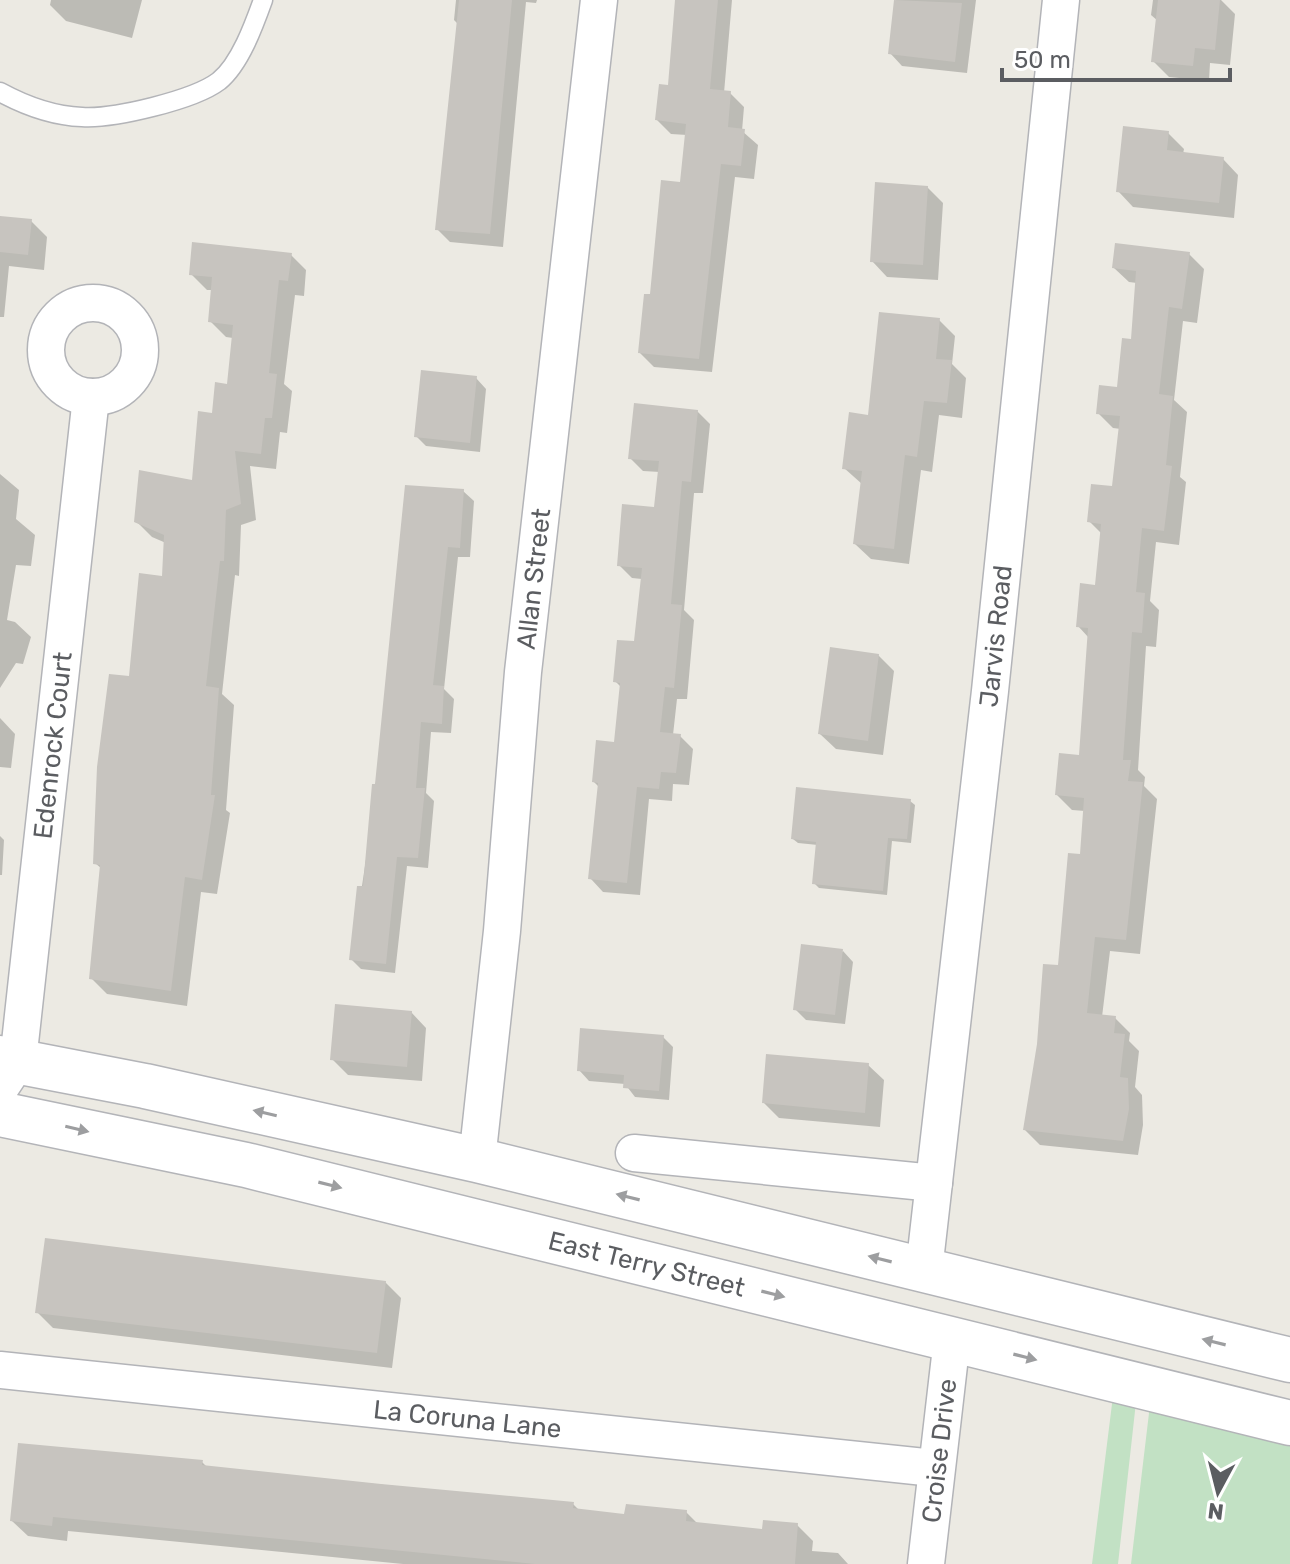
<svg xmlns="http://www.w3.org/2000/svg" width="1290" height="1564" viewBox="0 0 1290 1564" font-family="Rubik,sans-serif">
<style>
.green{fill:#c2e1c4}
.shadow{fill:#0003}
.building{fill:#c7c4bf}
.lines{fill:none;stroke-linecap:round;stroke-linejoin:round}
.service-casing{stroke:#b3b4b8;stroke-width:21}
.minor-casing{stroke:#b3b4b8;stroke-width:39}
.tertiary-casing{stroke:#b3b4b8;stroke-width:47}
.service{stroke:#fff;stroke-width:18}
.minor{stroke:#fff;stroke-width:36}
.tertiary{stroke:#fff;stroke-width:44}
.oneway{fill:#9d9ea0}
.labels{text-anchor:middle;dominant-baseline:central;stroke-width:6;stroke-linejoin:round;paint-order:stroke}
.street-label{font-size:26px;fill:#5b5d61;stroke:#fff}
</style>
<rect width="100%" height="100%" fill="#eceae3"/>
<path class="green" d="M1152,1388L1290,1423V1564H1131Z
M1113,1396L1136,1402L1118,1564H1092Z"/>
<path class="shadow" d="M51,0H142L132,38L66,21L50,5Z
M456,0H537L536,3L526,2L503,247L450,242L437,229L459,25L454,20Z
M679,0H732L724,93H730L744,107L742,131L758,145L754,179L735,177L712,372L654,367L640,353L682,184L687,135L671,134L657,120L669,87Z
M896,0H976L967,73L902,66L890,53Z
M1153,0H1221L1235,14L1230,65L1210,63L1209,81L1169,77L1153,61L1158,21L1151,15Z
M1168,133L1184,149L1183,154L1223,159L1238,175L1234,218L1133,207L1118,191Z
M927,187L943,203L938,280L887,277L872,261Z
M0,218L31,221L47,237L44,270L9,266L4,317H0Z
M1189,254L1204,269L1197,323L1183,321L1174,400L1187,412L1180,477L1186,482L1179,545L1156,542L1150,601L1159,610L1156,647L1146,646L1138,770L1145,777L1144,786L1157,799L1140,954L1110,951L1102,1017L1115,1018L1130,1033L1129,1041L1139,1051L1135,1087L1142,1095L1143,1125L1138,1155L1040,1145L1025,1130L1082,856L1085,811L1072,810L1057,795L1081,757L1089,638L1078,626L1097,587L1102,534L1089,521L1114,488L1121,429L1113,428L1098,413L1119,389L1133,342L1137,283L1129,282L1114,268Z
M291,255L306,270L304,296L295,295L284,384L292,391L287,433L280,432L276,469L250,466L256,520L241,525L239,576L235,575L222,694L234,705L226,810L230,813L217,894L201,892L187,1006L107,994L91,978L102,869L95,863L131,678L164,579L166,543L152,537L136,521L194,482L214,415L229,386L233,338L226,337L210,321L213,290H207L191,274Z
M939,320L955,336L952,364L966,378L962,418L939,415L932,472L921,470L909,564L871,559L855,544L862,484L844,468L870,417Z
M476,378L486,389L480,452L426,446L416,436Z
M697,411L710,424L703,493H694L684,610L694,620L687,699H677L673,735L680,736L693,749L689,785L673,784L672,801L649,799L640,895L603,892L591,879L599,787L594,782L615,744L622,688L615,681L636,643L642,579L632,578L619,565L656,509L660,472L643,471L630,458Z
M0,474L19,490L16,519L35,535L31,566L16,565L7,620L15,622L31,637L23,664L16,663L0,688Z
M463,491L474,501L470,557H458L444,689L454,699L451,733L431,732L426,793L434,801L428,868L407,866L395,973L361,969L351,959L377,786Z
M878,655L894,671L883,755L836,749L820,734Z
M0,718L15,734L11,768L0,767Z
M910,801L915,805L911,843L892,841L887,895L819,888L814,883L818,845L798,843L793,839Z
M0,836L4,840L2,875H0Z
M843,951L853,962L845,1024L806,1020L795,1009Z
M411,1012L426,1028L422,1081L348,1075L332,1059Z
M663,1037L673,1047L669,1100L635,1097L625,1084L589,1081L579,1070Z
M868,1065L884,1080L880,1127L779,1118L764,1103Z
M385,1282L401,1298L392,1368L53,1328L37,1312Z
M202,1462L207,1467L573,1504L580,1511L626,1516L686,1512L699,1525L764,1532L797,1525L813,1541L812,1551L838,1553L848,1564H403L68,1531L67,1541L28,1536L12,1521Z"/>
<path class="building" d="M459,0H512L490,234L435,230Z
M675,0H718L710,89L731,91L728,127L745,129L741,166L721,164L699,359L638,353L644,294H650L661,180L680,182L686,124L655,120L659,84L668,85Z
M894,0L962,3L955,62L888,54Z
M1158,0H1220L1215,50L1195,48L1193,66L1151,62Z
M1123,126L1169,131L1167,150L1224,157L1219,203L1116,192Z
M875,182L928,186L923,265L870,262Z
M0,216L32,219L28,255L0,252Z
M192,242L292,253L288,281L279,280L269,373L277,374L272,418H265L261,454L235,451L241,504L226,510L224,561H220L206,686L219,688L211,795H215L202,880L185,877L171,991L89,979L100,865L93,864L97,767L109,674L129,676L139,573L162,576L164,535L134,522L139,470L192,480L198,411L212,413L215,382L227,384L233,325L208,322L212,277L189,275Z
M1115,243L1190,252L1182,309L1169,307L1159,394L1173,396L1166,465L1172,466L1164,531L1142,528L1136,592L1145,593L1142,633L1132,632L1123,760H1131L1128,781L1143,782L1126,940L1095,937L1087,1013L1116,1016L1114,1033L1125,1034L1120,1077L1128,1078L1129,1109L1123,1141L1023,1130L1037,1044L1043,964L1058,965L1068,853L1080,854L1084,798L1055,795L1059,753L1079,755L1088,628L1076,627L1080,583L1095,585L1101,524L1087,522L1091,484L1112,486L1120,416L1096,414L1099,385L1117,387L1122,338L1131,339L1136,271L1112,268Z
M879,312L940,318L936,359L952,360L947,403L924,401L917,457L905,455L894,549L853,544L862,471L842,469L849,412L868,415Z
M421,370L477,376L470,443L414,437Z
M634,403L698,410L691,482L682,481L671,604L682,605L674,688L665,687L660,732L681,734L676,773L661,772L659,789L637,787L627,883L588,879L598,783L592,782L596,740L614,742L620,683L613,682L617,640L634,641L642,568L617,566L622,504L654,507L659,461L628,459Z
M405,485L464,489L460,548L448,547L433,685L444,686L442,724L421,722L416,788H425L418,858L397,857L386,964L349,960L357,886H363L372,784H375Z
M830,647L879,654L868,741L818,734Z
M796,787L911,799L907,839L888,838L883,891L812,884L816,842L791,839Z
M801,944L843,949L835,1015L793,1010Z
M335,1004L412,1011L407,1067L330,1060Z
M580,1028L664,1035L659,1091L623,1088L624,1075L577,1071Z
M766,1054L869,1063L865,1113L762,1103Z
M45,1238L386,1281L377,1353L35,1313Z
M18,1443L203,1460L202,1465L381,1484L574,1502L573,1508L624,1514L626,1504L687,1510L686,1521L762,1529L763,1520L798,1523L795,1564H535L53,1517L52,1526L10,1521Z"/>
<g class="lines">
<defs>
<path id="service" d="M0,92C24,105 54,116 82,117C114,119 194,100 219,81C240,64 254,25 263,0"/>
<g id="minor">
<circle cx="93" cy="350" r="47"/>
<path id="s1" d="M0,1088L18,1061L91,397"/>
<path d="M634,1153L934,1183"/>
<path id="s2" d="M477,1160L502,931L523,672L599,0"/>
<path id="s3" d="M924,1270L990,691L1061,0"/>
<path id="s4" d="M0,1370L934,1468"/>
<path id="s5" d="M926,1564L952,1339"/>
</g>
<g id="tertiary">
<path d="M0,1058L145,1086L477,1160L1290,1360"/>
<path id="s6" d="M0,1114L246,1165L1290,1423"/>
</g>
</defs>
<use href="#service" class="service-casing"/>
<use href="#minor" class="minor-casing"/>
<use href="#tertiary" class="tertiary-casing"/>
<use href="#service" class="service"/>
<use href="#minor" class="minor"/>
<use href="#tertiary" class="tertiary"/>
</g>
<defs><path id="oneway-solid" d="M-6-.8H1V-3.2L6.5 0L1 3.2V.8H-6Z" transform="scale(2)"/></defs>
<g class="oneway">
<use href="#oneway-solid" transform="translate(265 1113) rotate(-167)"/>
<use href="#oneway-solid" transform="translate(77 1129) rotate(13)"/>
<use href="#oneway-solid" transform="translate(330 1185) rotate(14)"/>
<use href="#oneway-solid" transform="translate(628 1197) rotate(-166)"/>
<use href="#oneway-solid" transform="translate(880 1259) rotate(-166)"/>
<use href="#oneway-solid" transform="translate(773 1294) rotate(14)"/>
<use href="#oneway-solid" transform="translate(1214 1342) rotate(-166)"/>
<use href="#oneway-solid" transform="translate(1025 1357) rotate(14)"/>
</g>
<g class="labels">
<g class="street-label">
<text stroke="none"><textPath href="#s2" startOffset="584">Allan Street</textPath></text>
<text stroke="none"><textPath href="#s3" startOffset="638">Jarvis Road</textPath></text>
<text stroke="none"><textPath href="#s1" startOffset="350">Edenrock Court</textPath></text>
<text stroke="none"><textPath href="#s6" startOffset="664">East Terry Street</textPath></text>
<text stroke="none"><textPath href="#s4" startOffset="470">La Coruna Lane</textPath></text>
<text stroke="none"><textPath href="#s5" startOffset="114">Croise Drive</textPath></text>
</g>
</g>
<g transform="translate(1218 1492) rotate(187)" stroke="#ffffff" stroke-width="6" paint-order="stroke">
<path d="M0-6L14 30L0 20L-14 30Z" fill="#5b5d61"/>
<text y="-12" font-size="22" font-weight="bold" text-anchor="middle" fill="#5b5d61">N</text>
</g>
<path d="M1002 68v12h228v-12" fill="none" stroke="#5b5d61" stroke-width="4"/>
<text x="1014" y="68" font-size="24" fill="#5b5d61" stroke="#ffffff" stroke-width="6" paint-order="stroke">50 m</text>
</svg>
